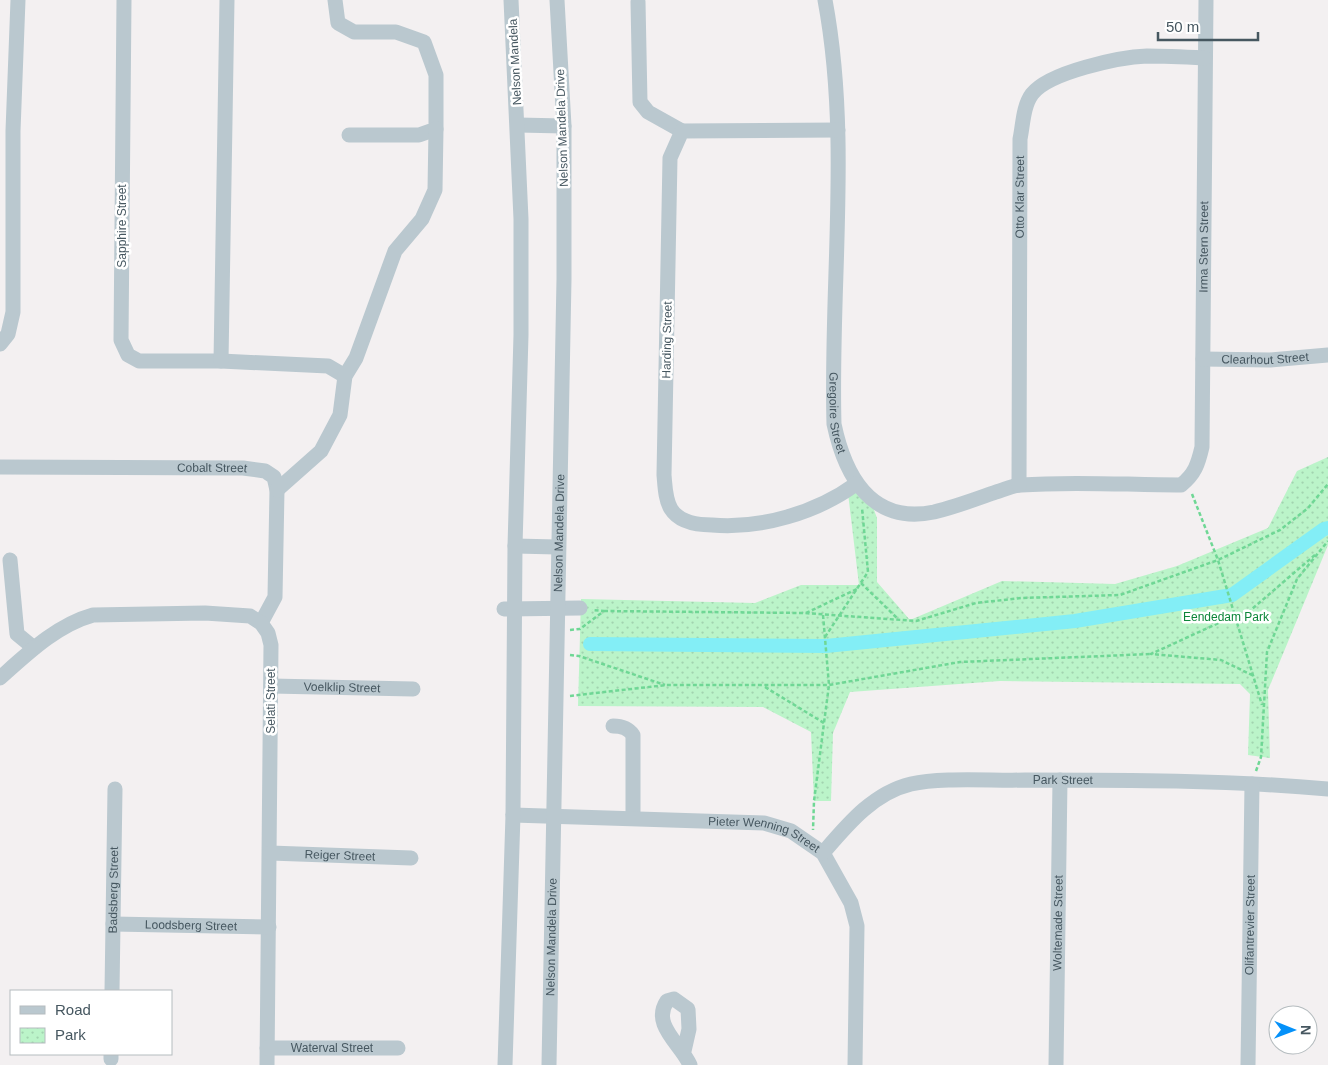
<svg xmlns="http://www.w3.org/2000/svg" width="1328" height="1065" viewBox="0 0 1328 1065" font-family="Arial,sans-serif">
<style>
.park{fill:url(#park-dots)}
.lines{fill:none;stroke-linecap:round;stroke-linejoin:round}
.canal{stroke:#83eef6;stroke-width:14}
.path{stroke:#6fd795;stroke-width:2.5;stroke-dasharray:4 2.5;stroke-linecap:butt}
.minor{stroke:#bac8cf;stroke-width:15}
.labels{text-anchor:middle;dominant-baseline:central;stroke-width:5;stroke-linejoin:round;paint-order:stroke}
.street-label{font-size:12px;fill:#465760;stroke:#fff}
.park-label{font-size:12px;fill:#0d8639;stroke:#fff}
</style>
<defs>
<pattern id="park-dots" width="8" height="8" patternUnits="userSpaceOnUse" patternTransform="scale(1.25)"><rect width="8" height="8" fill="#bbf4c9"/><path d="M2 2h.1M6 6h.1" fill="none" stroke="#a2d3af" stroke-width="1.8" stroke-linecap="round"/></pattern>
</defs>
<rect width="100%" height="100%" fill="#f3f0f1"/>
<path class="park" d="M1328,457V545L1268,690L1270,758L1248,755L1250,694L1240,684L1000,681L850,692L833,733L831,801H814L811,732L763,707L578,706L581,599L755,603L801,585H859L848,493L867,491L877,518V582L910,620L1002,581L1115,584L1177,566L1268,528L1297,471Z"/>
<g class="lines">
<path class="canal" d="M590,644L826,646L1075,621L1232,595L1324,529L1328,528"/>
<path class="path" d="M1192,494L1218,560L1262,705
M861,583L898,619
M604,611L804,613L916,621L976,603L1021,598L1120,595L1218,560L1280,530L1308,508L1328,484
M806,613L857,589
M823,615L829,685L824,723
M1236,615L1151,654L1221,660L1254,676
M1238,621L1316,554
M570,630L580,629L604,611L592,610
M825,637L868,572L862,508
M570,655L579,656L665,685
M765,687L824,723L814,801L813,830
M570,696L666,685H829L960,662L1151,654
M1256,771L1261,757L1267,652L1297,579L1328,541"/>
<g class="minor">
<path d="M124,0L121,340L128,355L139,361H221L328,366L345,376"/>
<path d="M335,0L338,23L354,32H396L424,42L436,75V129L419,135H349"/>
<path id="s1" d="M825,0C851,139 830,283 834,424C845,476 872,525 934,512C955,507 976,499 996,492C1004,490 1013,485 1021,485C1074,481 1128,485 1181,485C1195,474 1198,464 1202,447L1206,0"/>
<path d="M638,2L640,102L648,112L682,131"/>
<path d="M518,125L564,126"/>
<path d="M838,130L682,131L670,158L664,475C665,485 665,499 671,509C679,522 698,525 712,525C761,529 816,513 856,484"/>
<path d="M0,344L8,334L13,312V131L18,0"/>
<path id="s2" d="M1203,359L1270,360L1328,355"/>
<path d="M221,361L227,0"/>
<path id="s3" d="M0,467L243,468L265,471L274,477L277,490L275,597L261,623"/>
<path id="s4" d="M1019,485L1020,139C1023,125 1023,106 1032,94C1049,72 1120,57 1147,56C1166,56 1186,57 1205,58"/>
<path d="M277,490L321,451L340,415L345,376L356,358L395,251L422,219L435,190L436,129"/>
<path d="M515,546L557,547"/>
<path d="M10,560L17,634L34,648"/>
<path d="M504,609L580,608"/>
<path d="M0,678C28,653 57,625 93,615L205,613L250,616L261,623L268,633L271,645L267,1065"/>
<path id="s5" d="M271,686L413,689"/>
<path d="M613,726C622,726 628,728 633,735V818"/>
<path id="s6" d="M513,815L764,823L791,831L823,853L851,903L857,926L855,1065"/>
<path id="s7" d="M270,853L411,858"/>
<path id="s8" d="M823,853C847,825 873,793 911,784C941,777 993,781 1025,780C1126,780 1227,780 1328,789"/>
<path id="s9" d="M113,924L269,927"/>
<path id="s10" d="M112,991L115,789"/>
<path id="s11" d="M267,1048H398"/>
<path d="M684,1051L689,1029L688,1009L674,999L667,1001C651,1025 681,1044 690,1065"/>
<path d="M111,1059V1054"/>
<path d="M505,1065L513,815L515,546L521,335V219L511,0"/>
<path id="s12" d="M549,1065L564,279V126L557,0"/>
<path id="s13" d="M1056,1065L1060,780"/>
<path id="s14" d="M1248,1065L1252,784"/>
</g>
</g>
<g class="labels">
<g class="street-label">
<text transform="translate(515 62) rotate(-93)">Nelson Mandela</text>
<text transform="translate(562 128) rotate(-92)">Nelson Mandela Drive</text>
<text stroke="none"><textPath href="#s4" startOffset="288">Otto Klar Street</textPath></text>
<text transform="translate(122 226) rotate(-90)">Sapphire Street</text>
<text stroke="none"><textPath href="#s1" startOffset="1072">Irma Stern Street</textPath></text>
<text transform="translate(667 340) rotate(-89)">Harding Street</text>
<text stroke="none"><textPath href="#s2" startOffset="62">Clearhout Street</textPath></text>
<text stroke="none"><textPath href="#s1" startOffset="414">Gregoire Street</textPath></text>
<text stroke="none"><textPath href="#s3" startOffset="212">Cobalt Street</textPath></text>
<text stroke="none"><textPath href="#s12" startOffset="532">Nelson Mandela Drive</textPath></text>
<text stroke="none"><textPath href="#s5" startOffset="71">Voelklip Street</textPath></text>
<text transform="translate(271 701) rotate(-90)">Selati Street</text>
<text stroke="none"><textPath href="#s8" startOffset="266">Park Street</textPath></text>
<text stroke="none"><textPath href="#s6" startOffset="254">Pieter Wenning Street</textPath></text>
<text stroke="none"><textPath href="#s7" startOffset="70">Reiger Street</textPath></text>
<text stroke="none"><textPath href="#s10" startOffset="101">Badsberg Street</textPath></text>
<text stroke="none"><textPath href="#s13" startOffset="142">Woltemade Street</textPath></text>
<text stroke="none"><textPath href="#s14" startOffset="140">Olifantrevier Street</textPath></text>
<text stroke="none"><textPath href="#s9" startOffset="78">Loodsberg Street</textPath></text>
<text stroke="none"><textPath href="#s12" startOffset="128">Nelson Mandela Drive</textPath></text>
<text stroke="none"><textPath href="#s11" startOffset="65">Waterval Street</textPath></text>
</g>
<g class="park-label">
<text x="1226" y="617">Eendedam Park</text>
</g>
</g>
<rect x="10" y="990" width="162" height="65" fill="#ffffff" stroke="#b5bcbf"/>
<rect x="20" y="1006" width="25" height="8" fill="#bac8cf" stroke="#b5bcbf"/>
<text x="55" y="1015" font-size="15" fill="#465760">Road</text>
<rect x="20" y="1028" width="25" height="15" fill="url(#park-dots)" stroke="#b5bcbf"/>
<text x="55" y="1040" font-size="15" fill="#465760">Park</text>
<g transform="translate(1293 1030) rotate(91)"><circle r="24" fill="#ffffff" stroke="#b5bcbf"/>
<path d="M0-4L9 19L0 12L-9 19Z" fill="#0591f9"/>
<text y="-8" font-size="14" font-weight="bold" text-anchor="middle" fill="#465760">N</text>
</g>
<path d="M1158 32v8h100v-8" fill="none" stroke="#465760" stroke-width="2.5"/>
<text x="1166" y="32" font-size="15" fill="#465760" stroke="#ffffff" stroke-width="4" paint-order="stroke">50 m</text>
</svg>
